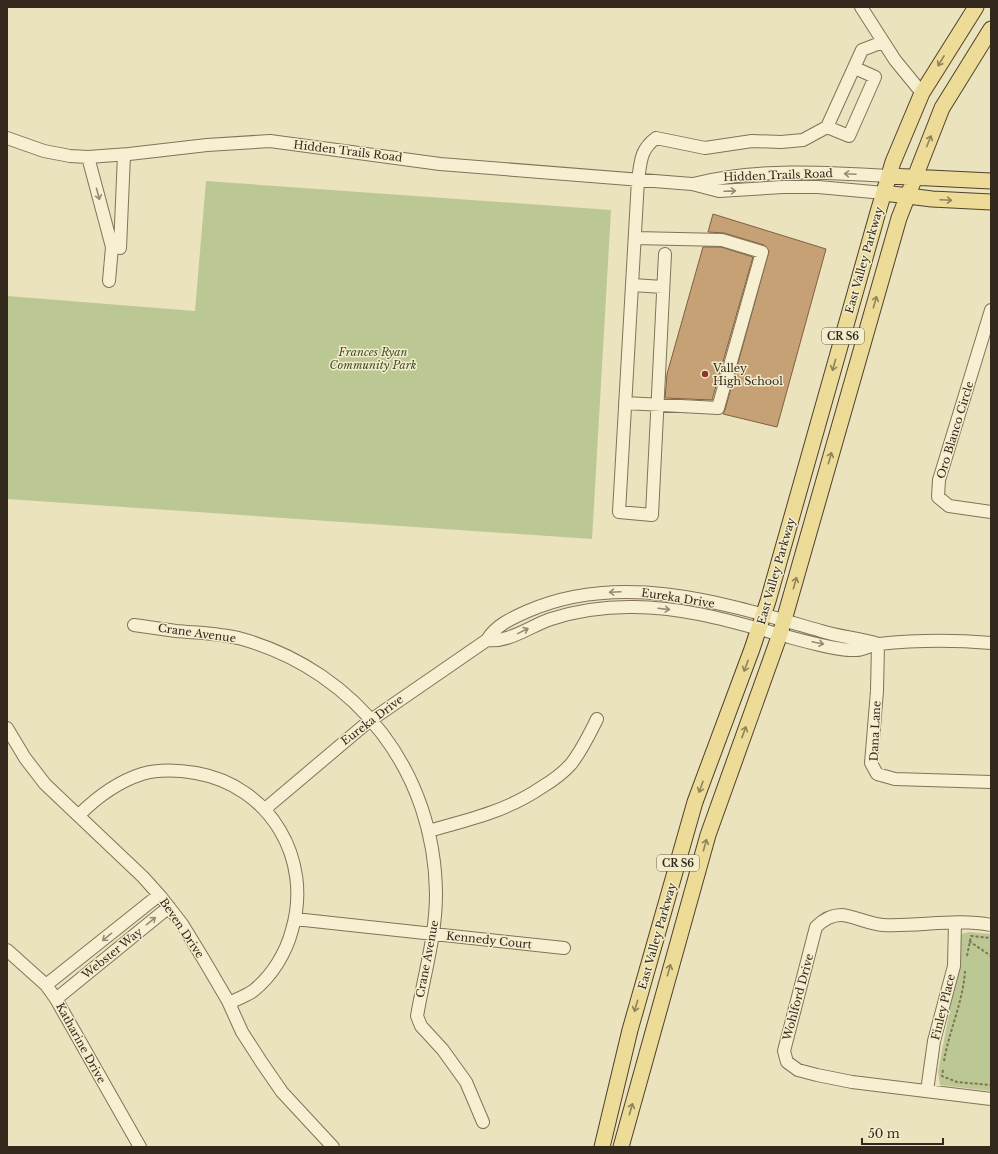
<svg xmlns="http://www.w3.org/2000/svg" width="998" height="1154" viewBox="0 0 998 1154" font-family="'Libre Baskerville',serif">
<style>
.green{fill:#bcc893}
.building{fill:#c7a176;stroke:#7f603f}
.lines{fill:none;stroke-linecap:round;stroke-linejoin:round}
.minor-casing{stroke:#827358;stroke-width:14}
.major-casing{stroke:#4f412d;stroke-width:17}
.path{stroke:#827358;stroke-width:2;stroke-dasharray:3 2;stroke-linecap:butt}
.minor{stroke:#f6efd1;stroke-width:12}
.major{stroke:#eddc97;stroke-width:15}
.oneway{stroke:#90825a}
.oneway2{stroke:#948c76}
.poi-dot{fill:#8d362c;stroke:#f3eccd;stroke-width:1.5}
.labels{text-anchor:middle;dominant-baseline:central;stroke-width:3;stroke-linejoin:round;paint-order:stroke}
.shield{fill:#f3eccd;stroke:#6c6451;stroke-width:1}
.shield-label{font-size:10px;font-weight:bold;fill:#32291c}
.street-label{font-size:11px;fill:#32291c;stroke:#f3eccd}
.park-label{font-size:11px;font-style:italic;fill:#3e4d24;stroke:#f3eccd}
.poi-label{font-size:11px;fill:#32291c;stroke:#f3eccd;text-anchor:start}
</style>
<rect width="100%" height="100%" fill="#ebe2be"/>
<path class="green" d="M206,181L611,210L592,539L7,499V296L195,311Z
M969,932L991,934V1091L940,1085L938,1072L951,1003L961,934Z"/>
<path class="building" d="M713,214L826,249L777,427L723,414L725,410L769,251L764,245L724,233L708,232Z
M703,247H721L753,257L712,400L665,398L667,374Z"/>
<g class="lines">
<defs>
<path id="minor" d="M861,7L895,60L922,93
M855,68L875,77L849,136L827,127L862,50L883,42
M7,138L44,151L70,156L88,157L129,154L207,145L270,141L440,164L692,184L719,191L783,187H818L884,193
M88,157L112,247L109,281
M693,184C755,168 825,172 889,176
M120,248L124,155
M665,254L652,515L619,512L638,180C641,161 640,150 656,138L705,148L752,141L781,142L803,140L827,127
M632,285L663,287
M991,310L939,480L938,497L949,506L991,512
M625,403L718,408L762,252L722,240L635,238
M134,625C148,627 162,629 176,631C198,633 220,633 242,639C358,672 435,773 436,894C436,936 424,975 417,1016L421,1026L443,1050L466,1082L483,1122
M487,640C509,643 530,626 551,619C576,611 602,607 629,607C682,606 734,622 785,636C804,641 838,651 856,650C864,650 872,644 879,644C916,640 955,640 991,643
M878,644L877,691L871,763L877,774L895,779L991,782
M7,728L25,758L45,784L143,877L161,897L182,924L204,960L228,1001L242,1032L262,1063L282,1092L333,1147
M265,809L368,722L487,640C496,625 512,618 528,611C623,570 727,604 821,631C840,637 859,638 878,644
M79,815C97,797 117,782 142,774C159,769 178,770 196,773C270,786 313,859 292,930C286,953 272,976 253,991C246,996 237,999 229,1003
M428,831C469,820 507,811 542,787C552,781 563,773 571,764C582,750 589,735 597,719
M295,919L564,948
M991,925C956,918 918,927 883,925C869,924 851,915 841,915C830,915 823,920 816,927L784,1051L787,1062L798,1070L817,1075L852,1082L991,1099
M7,950L46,985L56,999L140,1147
M46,985L159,895
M56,999L169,907
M927,1091L934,1041L954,966L955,923"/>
<path id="major" d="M889,176L991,181
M884,193L932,199L991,202
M602,1147L630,1030L695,802L752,649L768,601L878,212L893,162L922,93L976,7
M621,1147L708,835L780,634L899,218L942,108L991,29"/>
</defs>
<use href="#minor" class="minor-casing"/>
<use href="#major" class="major-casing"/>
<path class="path" d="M969,941L991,956
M967,956L971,936L991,938
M944,1061C949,1031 963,1002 965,971
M943,1070L942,1076L957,1082L991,1085"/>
<use href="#minor" class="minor"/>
<use href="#major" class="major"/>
</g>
<defs><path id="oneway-shaft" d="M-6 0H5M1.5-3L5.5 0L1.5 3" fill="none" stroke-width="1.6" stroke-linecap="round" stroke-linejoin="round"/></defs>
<g class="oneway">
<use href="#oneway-shaft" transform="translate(941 61) rotate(121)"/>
<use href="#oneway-shaft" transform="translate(929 141) rotate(-68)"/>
<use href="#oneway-shaft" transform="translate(946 200) rotate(3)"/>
<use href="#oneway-shaft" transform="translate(875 302) rotate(-74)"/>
<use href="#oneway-shaft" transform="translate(834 365) rotate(106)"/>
<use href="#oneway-shaft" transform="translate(830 458) rotate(-74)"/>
<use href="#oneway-shaft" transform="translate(795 583) rotate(-74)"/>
<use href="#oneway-shaft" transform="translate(746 666) rotate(110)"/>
<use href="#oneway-shaft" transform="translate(744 732) rotate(-70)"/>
<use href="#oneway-shaft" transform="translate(701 787) rotate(109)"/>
<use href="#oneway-shaft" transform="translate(705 845) rotate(-74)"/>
<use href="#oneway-shaft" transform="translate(669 970) rotate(-74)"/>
<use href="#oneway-shaft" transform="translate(636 1006) rotate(106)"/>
<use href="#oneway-shaft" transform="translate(631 1109) rotate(-74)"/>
</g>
<g class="oneway2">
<use href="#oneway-shaft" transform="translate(850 174) rotate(-177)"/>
<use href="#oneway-shaft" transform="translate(730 191) rotate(-2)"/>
<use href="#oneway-shaft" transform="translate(98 194) rotate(75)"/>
<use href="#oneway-shaft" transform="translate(615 592) rotate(177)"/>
<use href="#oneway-shaft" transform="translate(664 609) rotate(7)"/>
<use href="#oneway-shaft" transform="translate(523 631) rotate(-26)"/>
<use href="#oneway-shaft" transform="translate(818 643) rotate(12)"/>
<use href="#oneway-shaft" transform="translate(151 921) rotate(-39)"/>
<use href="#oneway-shaft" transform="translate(107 937) rotate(141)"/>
</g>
<circle class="poi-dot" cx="705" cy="374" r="4"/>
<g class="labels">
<g class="shield">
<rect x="822" y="328" width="42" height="16" rx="3"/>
<rect x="657" y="855" width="42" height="16" rx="3"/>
</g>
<g class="shield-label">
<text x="843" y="336">CR S6</text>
<text x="678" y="863">CR S6</text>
</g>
<g class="street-label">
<text transform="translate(348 151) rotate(7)">Hidden Trails Road</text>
<text transform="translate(778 175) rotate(-2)">Hidden Trails Road</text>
<text transform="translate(864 260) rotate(-74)">East Valley Parkway</text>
<text transform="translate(955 430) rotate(-73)">Oro Blanco Circle</text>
<text transform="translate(776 571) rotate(-74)">East Valley Parkway</text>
<text transform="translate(678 598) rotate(9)">Eureka Drive</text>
<text transform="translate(197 633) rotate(8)">Crane Avenue</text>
<text transform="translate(372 720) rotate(-37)">Eureka Drive</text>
<text transform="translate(875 731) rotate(-87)">Dana Lane</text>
<text transform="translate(182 928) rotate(56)">Beven Drive</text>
<text transform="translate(657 936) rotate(-74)">East Valley Parkway</text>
<text transform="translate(489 940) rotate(6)">Kennedy Court</text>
<text transform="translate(112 953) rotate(-39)">Webster Way</text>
<text transform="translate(427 959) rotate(-79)">Crane Avenue</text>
<text transform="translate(798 997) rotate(-75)">Wohlford Drive</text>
<text transform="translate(943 1007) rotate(-76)">Finley Place</text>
<text transform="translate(81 1043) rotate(61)">Katharine Drive</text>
</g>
<g class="park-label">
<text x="373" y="352">Frances Ryan<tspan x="373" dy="13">Community Park</tspan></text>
</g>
<g class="poi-label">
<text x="713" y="368">Valley<tspan x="713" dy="13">High School</tspan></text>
</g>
</g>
<rect width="998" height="1154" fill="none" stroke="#32291c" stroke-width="16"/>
<path d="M862 1138v6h81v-6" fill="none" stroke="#32291c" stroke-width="2"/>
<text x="868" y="1138" font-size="12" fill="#32291c" stroke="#f3eccd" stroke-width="3" paint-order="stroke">50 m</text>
</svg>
